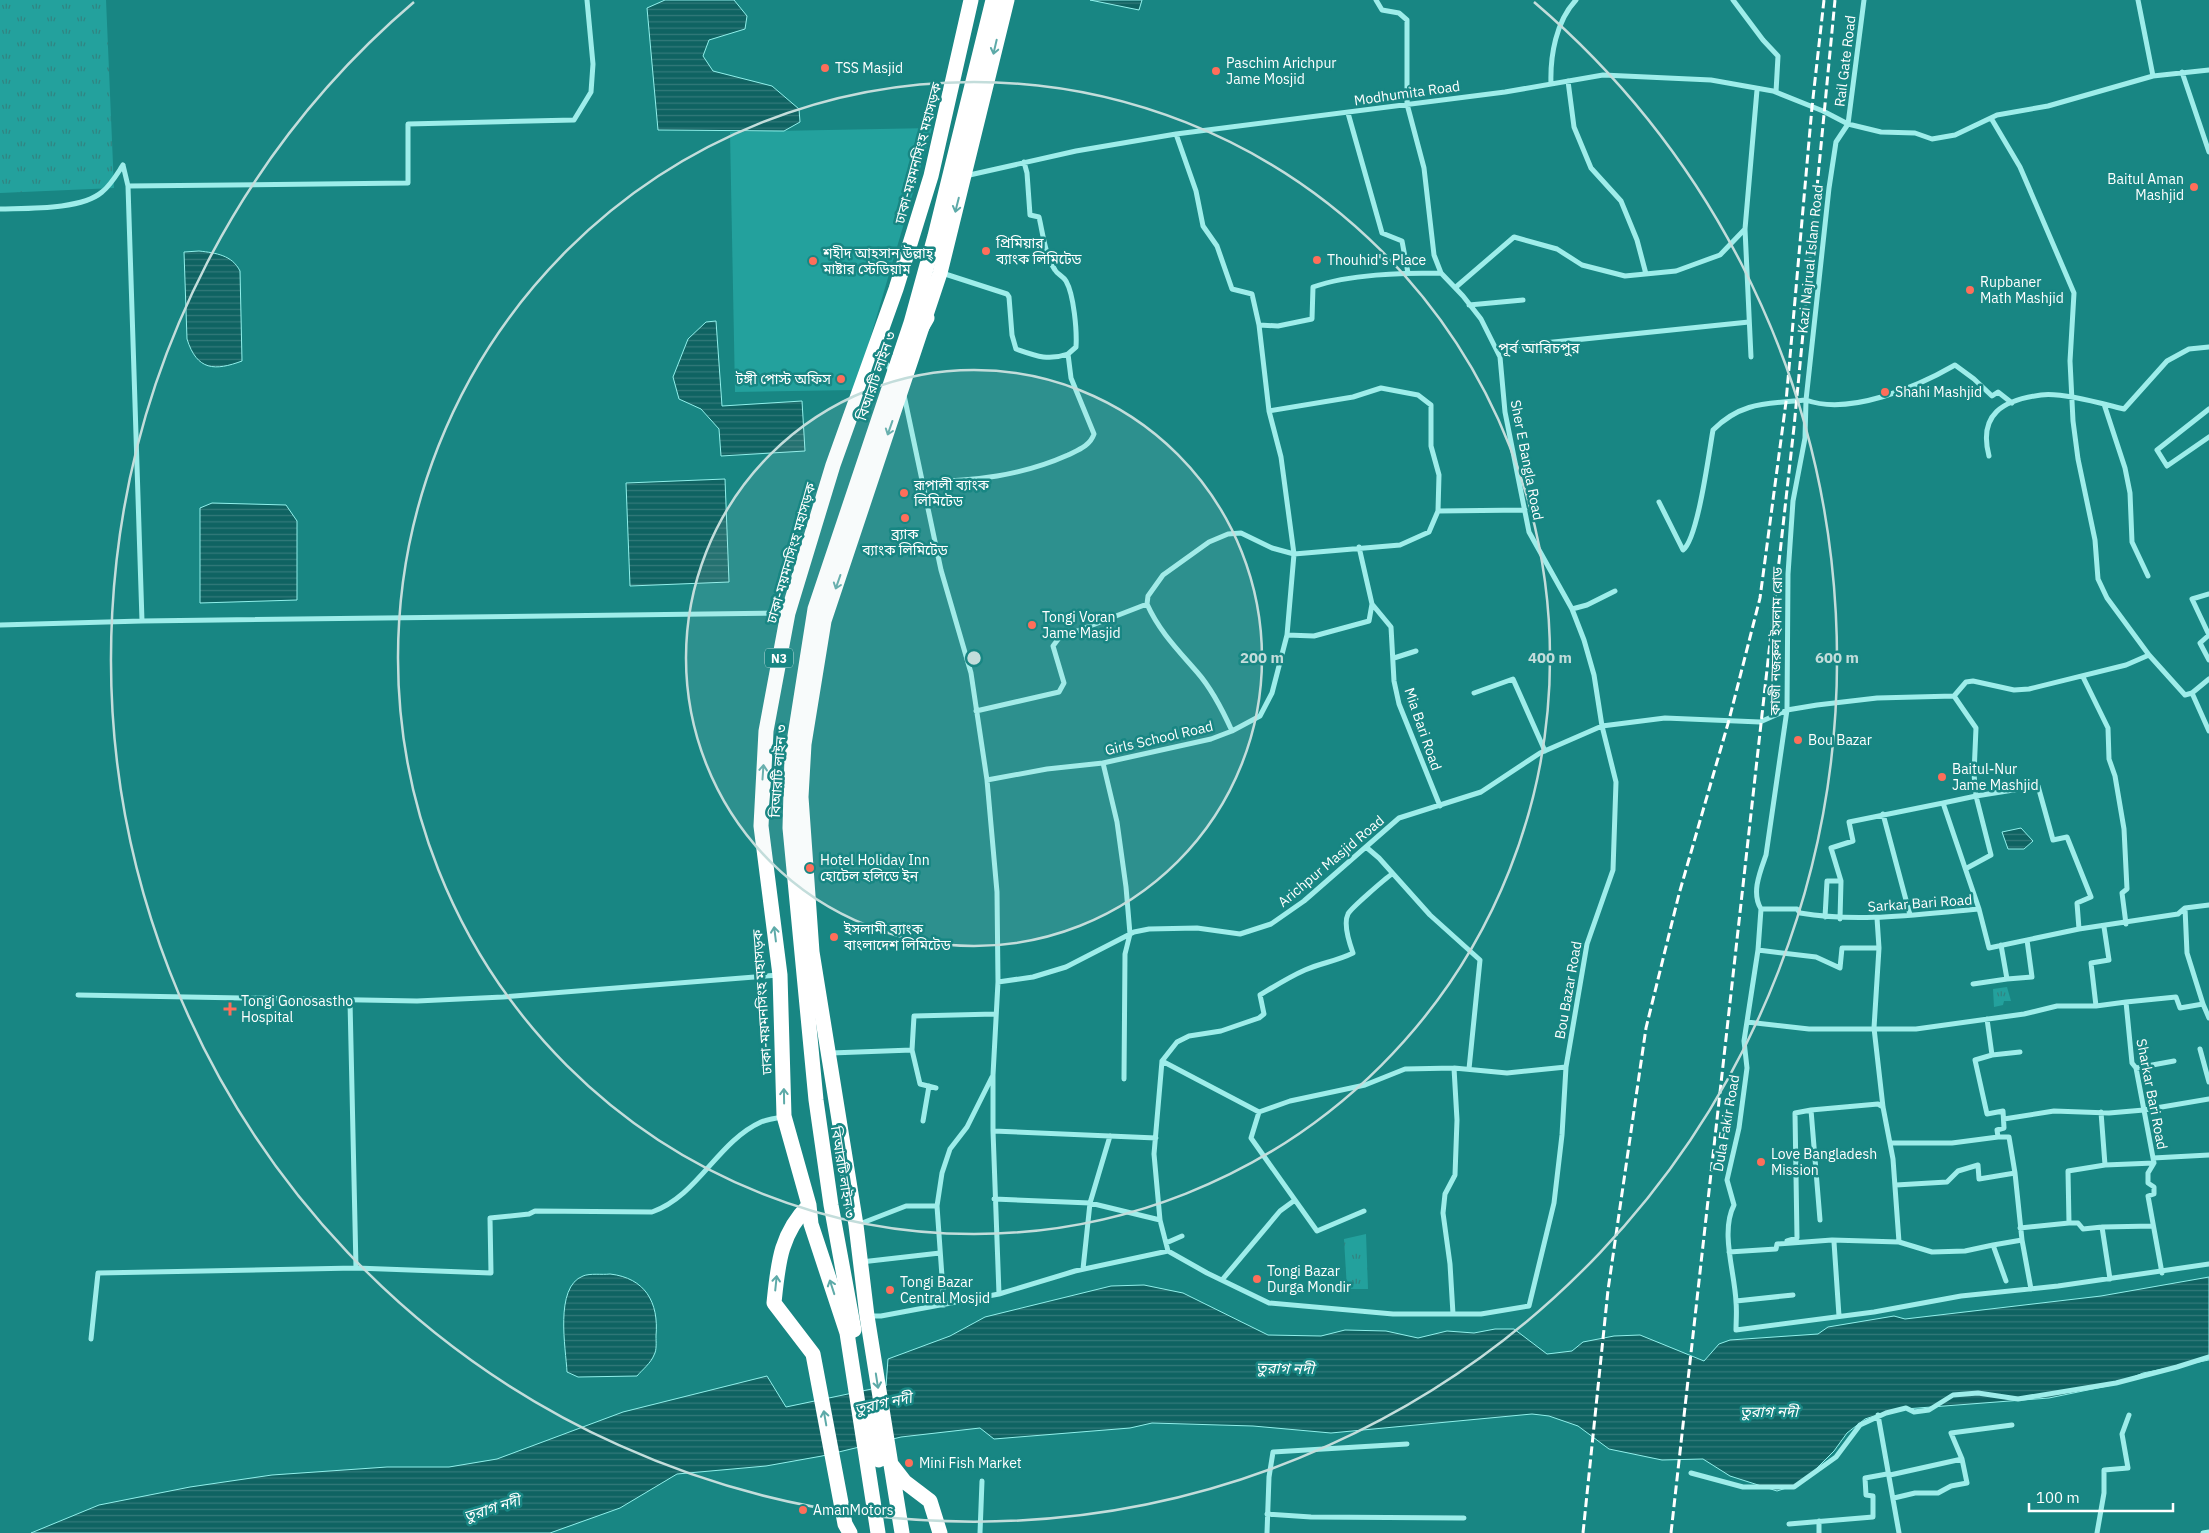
<svg xmlns="http://www.w3.org/2000/svg" width="2209" height="1533" viewBox="0 0 2209 1533" font-family="'IBM Plex Sans','Noto Sans Bengali',sans-serif">
<style>
.grass{fill:url(#grass-tufts)}
.pitch{fill:#23a19d}
.water{fill:url(#water-rules);stroke:#90f0eb}
.lines{fill:none;stroke-linecap:round;stroke-linejoin:round}
.street{stroke:#9eedea;stroke-width:5}
.highway{stroke:#fff;stroke-width:15}
.rail{stroke:#fff;stroke-width:3;stroke-dasharray:9 4;stroke-linecap:butt}
.highway-bridge{stroke:#fff;stroke-width:15}
.oneway{stroke:#5daaa8}
.ring{fill:none;stroke:#c3dddb;stroke-width:2.5}
.poi-dot{fill:#ff6e5a;stroke:#188683;stroke-width:2}
.labels{text-anchor:middle;dominant-baseline:central;stroke-width:5;stroke-linejoin:round;paint-order:stroke}
.shield{fill:#188683;stroke:#badbda;stroke-width:1}
.shield-label{font-size:12px;font-weight:bold;fill:#fff}
.street-label{font-size:14px;fill:#fff;stroke:#188683}
.poi-label{font-size:14px;fill:#fff;stroke:#188683;text-anchor:start}
.neighbourhood-label{font-size:15px;fill:#fff;stroke:#188683}
.water-label{font-size:15px;font-style:italic;fill:#fff;stroke:#188683}
.centre{fill:#c3dddb;stroke:#188683;stroke-width:2.5}
.ring-label{font-size:15px;text-anchor:middle;font-weight:bold;fill:#c3dddb;stroke:#188683;stroke-width:5;stroke-linejoin:round;paint-order:stroke}
</style>
<defs>
<pattern id="grass-tufts" width="24" height="20" patternUnits="userSpaceOnUse" patternTransform="scale(1.25)"><rect width="24" height="20" fill="#23a19d"/><path d="M3 7l-1-3M5 7V3M7 7l1-3M15 17l-1-3M17 17v-4M19 17l1-3" fill="none" stroke="#318381"/></pattern>
<pattern id="water-rules" width="6" height="5" patternUnits="userSpaceOnUse" patternTransform="scale(1.25)"><rect width="6" height="5" fill="#0f6362"/><path d="M0 2.5h6" fill="none" stroke="#337a7a"/></pattern>
</defs>
<rect width="100%" height="100%" fill="#188683"/>
<path class="grass" d="M0,0H106L114,188L0,193Z
M2007,987L2011,1001H2004L2003,1005L1994,1007L1993,989Z
M1366,1234L1368,1289H1347L1344,1239Z"/>
<path class="pitch" d="M932,128L855,390L735,392L730,132Z"/>
<path class="water" d="M665,0H734L747,16L745,29L709,40L703,56L713,71L772,86L799,109L800,122L784,131L658,130L647,8Z
M1090,0H1142L1139,10Z
M199,251C216,253 232,255 240,271L242,361C215,371 197,371 187,339L184,252Z
M716,321L722,406L802,401L805,451L721,456L719,429L701,409L679,399L673,377L688,339L706,322Z
M725,479L729,582L630,586L626,483Z
M212,503L286,505L297,521V600L200,603V508Z
M2021,828L2033,841L2024,849H2008L2002,832Z
M610,1274C645,1278 659,1302 656,1336C656,1342 657,1350 654,1355C651,1363 642,1370 637,1376L578,1377L567,1372C566,1349 554,1287 583,1276C590,1273 602,1275 610,1274Z
M2209,1277V1360L2143,1373L2117,1384L2049,1398L1892,1410L1865,1419L1847,1433L1834,1451L1802,1483L1777,1491L1730,1476L1703,1459L1662,1460L1609,1449L1578,1426L1549,1416L1532,1414L1331,1433L1253,1426L1152,1423L1130,1428L994,1439L980,1428L901,1437L822,1456L766,1466L677,1474L620,1508L550,1533H31L99,1505L190,1487L272,1475L387,1467H449L497,1459L623,1412L767,1376L786,1407L886,1386L888,1359L950,1336L985,1317L1111,1286L1144,1285L1183,1293L1268,1335L1321,1336L1345,1330L1386,1331L1418,1338L1447,1331L1474,1333L1495,1329H1514L1547,1354L1572,1351L1583,1342L1614,1336L1640,1335L1704,1361L1719,1344L1730,1340L1818,1334L1828,1327L1894,1316L1905,1319L2101,1296Z"/>
<g class="lines">
<path class="street" d="M587,0L593,64L591,92L574,120L408,124V183L128,186L142,621L785,613
M1733,0L1763,40L1778,56L1776,92
M2182,72L2209,152
M2153,76L2209,70
M1568,81L1574,127L1591,168L1621,201L1637,240L1646,274
M1551,84C1550,56 1556,21 1576,0
M1348,113L1382,233L1402,241L1408,273
M1991,118L2020,167L2074,293L2070,361L2073,421L2078,459L2095,540L2098,579L2107,598L2149,655
M1176,134L1196,191L1203,226L1217,246L1232,289L1252,294L1259,325L1278,326L1312,319L1313,287C1350,274 1401,273 1441,273
M1024,162L1027,173L1030,215L1039,217C1043,234 1045,255 1055,270C1057,274 1063,276 1066,281C1074,295 1077,331 1076,347L1068,354
M123,165L128,186
M965,176L1076,151L1176,134L1505,92L1603,75L1711,80L1773,91L1823,111L1848,124L1881,132L1915,133L1932,139L1955,135L1997,115L2048,106L2153,76L2138,0
M0,209C27,208 81,210 102,192C111,185 117,174 123,165
M1456,287L1514,237L1557,249L1582,265L1625,276L1676,271L1720,255L1745,229
M1469,305L1523,300
M1496,348L1749,322
M877,350L892,372
M1751,357L1745,229L1757,90
M904,395L941,570L971,673L987,780L997,892L998,982L993,1075V1131L999,1294
M2104,404L2125,468L2130,493L2132,542L2148,576
M2209,409L2157,450L2167,466L2209,437
M1989,456C1978,414 2003,400 2041,395C2061,392 2103,404 2124,409L2167,361L2189,349L2209,347
M923,482C974,481 1021,476 1068,455C1078,450 1090,446 1094,434L1071,378L1068,354C1048,361 1036,356 1016,349L1012,335L1009,297L1007,294L942,273
M1659,502L1683,550C1698,539 1709,452 1713,430C1742,401 1768,404 1806,400C1849,416 1917,387 1955,365L1974,379L1992,396L1998,392L2012,403
M1438,511L1525,510
M1147,604L1148,596L1163,575L1209,542L1228,534L1241,533L1272,548L1294,554L1400,545L1429,532L1438,511L1439,475L1431,446V405L1418,395L1381,388L1353,397L1269,411
M1372,604L1391,627L1394,681L1399,704L1440,806
M1572,609L1587,605L1615,591
M0,625L142,621
M1287,635L1314,636L1369,621L1372,604L1359,547
M2209,635L2192,599L2209,594
M2209,635L2200,643L2209,660
M1394,658L1416,651
M2083,677L2108,728L2109,759L2115,776L2124,829L2127,889L2122,893L2126,924
M1474,693L1513,679L1545,751
M2192,693L2209,731
M1954,696L1966,682L1973,681L2014,690L2029,689L2126,665L2149,655L2185,695L2192,693L2209,679
M1954,696L1976,728L1974,774L1976,796L1943,803L1979,909
M976,711L1059,692L1064,683L1053,646L1059,638L1147,604C1159,631 1178,650 1197,672C1212,689 1223,711 1232,731
M1103,763L1117,822L1126,887L1130,934L1125,954L1124,1079
M987,780L1047,769L1103,763L1211,739L1232,731L1260,716L1272,693L1287,635L1294,554L1281,457L1269,411L1259,325
M1883,814L1910,915
M1366,847L1379,858L1430,915L1480,960L1469,1069
M1967,868L1991,855L1976,796L2038,786L2053,840L2067,837L2091,897L2077,903L2079,929
M2185,908L2187,953L2203,1004
M1761,909C1751,893 1760,872 1766,855L1787,710L1788,574L1793,501L1805,438L1806,400L1829,188L1836,142L1848,124L1864,0
M1761,909L1758,950L1744,1041L1747,1068L1739,1128L1727,1180L1734,1205C1720,1232 1735,1273 1736,1302C1737,1311 1736,1321 1736,1330L1874,1312L1961,1296L2058,1286L2209,1264
M1761,909H1797L1800,913C1860,923 1919,914 1979,909L1989,948L2079,929L2178,914L2185,908L2209,905
M1825,917L1827,881H1841L1831,848L1853,841L1849,822L1943,803
M1877,918L1879,948L1874,1028L1883,1107L1893,1159L1899,1242
M1840,919L1841,881
M1758,950L1816,957L1840,968L1842,948H1879
M2007,979L2032,977L2027,940
M998,982L1033,977L1066,967L1134,932L1149,929L1197,928L1240,934L1271,924L1304,901L1399,818L1481,792L1540,753L1602,726L1665,718L1760,722L1787,710L1817,705L1877,698L1954,696
M1973,984L2007,979L2001,945
M78,995L417,1001L503,997L779,975
M2126,1002L2176,997L2180,1008L2203,1004L2209,1018
M2096,1006L2091,963L2109,960L2104,927
M1987,1019L1992,1055L1975,1060L1987,1114L2003,1111L2004,1128L1997,1130L1998,1137H2009L2015,1173L2022,1240L1993,1245L2006,1281
M1747,1022L1809,1029H1916L2024,1014L2057,1006H2096L2126,1002L2132,1063L2136,1068L2154,1163L2148,1173V1183L2154,1187V1194L2148,1196L2162,1273
M2200,1049L2209,1082
M912,1050L920,1084L936,1088
M831,1053L912,1050L914,1016L995,1014
M1992,1055L2020,1052
M1162,1061L1259,1112L1290,1101L1365,1085L1405,1069L1454,1068L1507,1073L1566,1067
M2136,1068L2174,1061
M1259,1112L1251,1138L1317,1231L1364,1211
M2101,1112L2105,1165L2068,1171L2069,1223H2078L2083,1229L2102,1227
M2004,1119L2054,1111L2109,1113L2144,1110L2209,1099
M923,1121L929,1086
M993,1131L1156,1138
M1891,1143H1952L1998,1137
M2153,1158L2209,1155
M2105,1165L2154,1163
M1896,1185L1947,1182L1958,1171L1978,1165L1979,1179L2015,1173
M994,1199L1090,1203L1160,1220
M1820,1220L1811,1110L1878,1104L1883,1107
M857,1225L906,1206H937
M2020,1228L2069,1223
M2022,1240L2031,1289
M1787,1241L1797,1238L1795,1113L1811,1110
M1834,1242L1839,1316
M1166,1243L1182,1236
M1168,1251L1160,1220L1154,1154L1162,1061L1177,1042L1189,1036L1221,1031L1259,1018L1264,1014L1260,995C1275,986 1289,977 1305,970C1321,963 1337,961 1353,953C1349,942 1343,924 1348,914C1350,909 1386,878 1392,874
M1729,1252L1776,1249L1777,1244L1832,1240L1899,1242L1932,1252L1965,1251L1993,1245
M861,1262L940,1253
M356,1268L491,1273L490,1218L529,1214L535,1211L652,1212C698,1196 717,1142 761,1122C768,1119 776,1118 784,1117
M1083,1269L1090,1203L1110,1136
M2110,1279L2102,1227L2153,1226
M1222,1280L1280,1211L1295,1200
M1736,1301L1793,1295
M944,1305L937,1206L942,1173L950,1149L967,1127L992,1077
M1453,1314L1450,1264L1443,1213L1445,1194L1455,1175L1457,1120L1454,1068
M870,1316H881L999,1294L1075,1271L1168,1251L1207,1273L1269,1303L1393,1314H1481L1529,1306L1554,1203L1562,1135L1566,1067L1587,944L1613,870L1616,782L1602,726L1594,675L1584,640L1572,609L1529,532L1505,412L1500,357L1481,319L1463,296L1441,273L1434,255L1424,168L1407,104V20L1399,13L1382,10L1376,0
M91,1339L98,1273L356,1268L350,1001
M1878,1415L1899,1533
M1691,1473L1743,1487H1794L1836,1457L1860,1425L1886,1413L1906,1408L1914,1412L1929,1410L1953,1395L1978,1393L2018,1399L2116,1383L2177,1367L2209,1357
M1890,1475L1962,1459L1951,1433L2012,1425
M1894,1498L1915,1493H1938L1951,1486L1967,1483L1962,1459
M1267,1514L1311,1517L1464,1518
M1819,1521V1533
M1789,1524L1873,1517V1496L1866,1495L1865,1478L1887,1474
M980,1533L982,1481
M1267,1533L1269,1477L1273,1452L1407,1444
M2097,1533L2104,1493V1470L2128,1468L2122,1434L2129,1415
M2203,1533L2209,1532"/>
<path class="highway" d="M809,1205C780,1234 778,1264 774,1303L813,1354L845,1524L850,1533
M869,1409L879,1460
M891,1464L905,1482L930,1501L940,1533
M878,1533L847,1333L811,1224L809,1205L784,1116L780,975L761,826L766,731L788,613L833,465L896,289L931,176L971,0
M902,1533L867,1316L856,1225L812,952L801,797L804,744L824,621L940,273L1007,0"/>
<path class="rail" d="M1583,1533L1608,1290L1646,1028L1679,894L1729,720L1760,598L1786,402L1812,107L1824,0
M1671,1533L1794,427L1835,0"/>
<path class="highway-bridge" d="M909,349L927,318
M854,1330L831,1205L816,1100L790,828L792,755L815,609L911,323L935,236L993,0"/>
</g>
<defs><path id="oneway-shaft" d="M-6 0H5M1.5-3L5.5 0L1.5 3" fill="none" stroke-width="1.6" stroke-linecap="round" stroke-linejoin="round" transform="scale(1.25)"/></defs>
<g class="oneway">
<use href="#oneway-shaft" transform="translate(995 47) rotate(103)"/>
<use href="#oneway-shaft" transform="translate(957 205) rotate(104)"/>
<use href="#oneway-shaft" transform="translate(890 428) rotate(109)"/>
<use href="#oneway-shaft" transform="translate(838 582) rotate(109)"/>
<use href="#oneway-shaft" transform="translate(763 772) rotate(-86)"/>
<use href="#oneway-shaft" transform="translate(775 934) rotate(-97)"/>
<use href="#oneway-shaft" transform="translate(784 1096) rotate(-91)"/>
<use href="#oneway-shaft" transform="translate(776 1283) rotate(-84)"/>
<use href="#oneway-shaft" transform="translate(832 1287) rotate(-108)"/>
<use href="#oneway-shaft" transform="translate(877 1381) rotate(81)"/>
<use href="#oneway-shaft" transform="translate(825 1418) rotate(-100)"/>
</g>
<circle cx="974" cy="658" r="288" fill="#c3dddb" fill-opacity=".12"/>
<g class="ring">
<circle cx="974" cy="658" r="288"/>
<circle cx="974" cy="658" r="576"/>
<path d="M1534 2A863 863 0 1 1 414 2"/>
</g>
<g class="poi-dot">
<circle cx="825" cy="68" r="5"/>
<circle cx="1216" cy="71" r="5"/>
<circle cx="2194" cy="187" r="5"/>
<circle cx="986" cy="251" r="5"/>
<circle cx="1317" cy="260" r="5"/>
<circle cx="813" cy="261" r="5"/>
<circle cx="1970" cy="290" r="5"/>
<circle cx="841" cy="379" r="5"/>
<circle cx="1885" cy="392" r="5"/>
<circle cx="904" cy="493" r="5"/>
<circle cx="905" cy="518" r="5"/>
<circle cx="1032" cy="625" r="5"/>
<circle cx="1798" cy="740" r="5"/>
<circle cx="1942" cy="777" r="5"/>
<circle cx="810" cy="868" r="5"/>
<circle cx="834" cy="937" r="5"/>
<path d="M227.5 1001.5h5v5h5v5h-5v5h-5v-5h-5v-5h5z"/>
<circle cx="1761" cy="1162" r="5"/>
<circle cx="1257" cy="1279" r="5"/>
<circle cx="890" cy="1290" r="5"/>
<circle cx="909" cy="1463" r="5"/>
<circle cx="803" cy="1510" r="5"/>
</g>
<g class="labels">
<rect class="shield" x="765" y="648.5" width="28" height="19" rx="4"/>
<g class="shield-label">
<text x="779" y="658">N3</text>
</g>
<g class="street-label">
<text transform="translate(1845 61) rotate(-83)">Rail Gate Road</text>
<text transform="translate(1407 93) rotate(-8)">Modhumita Road</text>
<text transform="translate(918 153) rotate(-75)">ঢাকা-ময়মনসিংহ মহাসড়ক</text>
<text transform="translate(1810 259) rotate(-84)">Kazi Najrual Islam Road</text>
<text transform="translate(876 376) rotate(-71)">বিআরটি লাইন ৩</text>
<text transform="translate(1527 460) rotate(79)">Sher E Bangla Road</text>
<text transform="translate(791 553) rotate(-74)">ঢাকা-ময়মনসিংহ মহাসড়ক</text>
<text transform="translate(1776 641) rotate(-89)">কাজী নজরুল ইসলাম রোড</text>
<text transform="translate(1423 729) rotate(71)">Mia Bari Road</text>
<text transform="translate(1159 738) rotate(-13)">Girls School Road</text>
<text transform="translate(778 771) rotate(-86)">বিআরটি লাইন ৩</text>
<text transform="translate(1331 861) rotate(-40)">Arichpur Masjid Road</text>
<text transform="translate(1920 903) rotate(-4)">Sarkar Bari Road</text>
<text transform="translate(1568 990) rotate(-80)">Bou Bazar Road</text>
<text transform="translate(762 1002) rotate(-94)">ঢাকা-ময়মনসিংহ মহাসড়ক</text>
<text transform="translate(2152 1094) rotate(79)">Sharkar Bari Road</text>
<text transform="translate(1726 1123) rotate(-80)">Dula Fakir Road</text>
<text transform="translate(843 1172) rotate(81)">বিআরটি লাইন ৩</text>
</g>
<g class="poi-label">
<text x="1226" y="63">Paschim Arichpur<tspan x="1226" dy="16">Jame Mosjid</tspan></text>
<text x="835" y="68">TSS Masjid</text>
<text x="2184" y="179" text-anchor="end">Baitul Aman<tspan x="2184" dy="16">Mashjid</tspan></text>
<text x="996" y="243">প্রিমিয়ার<tspan x="996" dy="16">ব্যাংক লিমিটেড</tspan></text>
<text x="823" y="253">শহীদ আহসান উল্লাহ্‌<tspan x="823" dy="16">মাষ্টার স্টেডিয়াম</tspan></text>
<text x="1327" y="260">Thouhid's Place</text>
<text x="1980" y="282">Rupbaner<tspan x="1980" dy="16">Math Mashjid</tspan></text>
<text x="831" y="379" text-anchor="end">টঙ্গী পোস্ট অফিস</text>
<text x="1895" y="392">Shahi Mashjid</text>
<text x="914" y="485">রূপালী ব্যাংক<tspan x="914" dy="16">লিমিটেড</tspan></text>
<text x="905" y="534" text-anchor="middle">ব্র্যাক<tspan x="905" dy="16">ব্যাংক লিমিটেড</tspan></text>
<text x="1042" y="617">Tongi Voran<tspan x="1042" dy="16">Jame Masjid</tspan></text>
<text x="1808" y="740">Bou Bazar</text>
<text x="1952" y="769">Baitul-Nur<tspan x="1952" dy="16">Jame Mashjid</tspan></text>
<text x="820" y="860">Hotel Holiday Inn<tspan x="820" dy="16">হোটেল হলিডে ইন</tspan></text>
<text x="844" y="929">ইসলামী ব্যাংক<tspan x="844" dy="16">বাংলাদেশ লিমিটেড</tspan></text>
<text x="241" y="1001">Tongi Gonosastho<tspan x="241" dy="16">Hospital</tspan></text>
<text x="1771" y="1154">Love Bangladesh<tspan x="1771" dy="16">Mission</tspan></text>
<text x="1267" y="1271">Tongi Bazar<tspan x="1267" dy="16">Durga Mondir</tspan></text>
<text x="900" y="1282">Tongi Bazar<tspan x="900" dy="16">Central Mosjid</tspan></text>
<text x="919" y="1463">Mini Fish Market</text>
<text x="813" y="1510">AmanMotors</text>
</g>
<g class="neighbourhood-label">
<text x="1539" y="347">পূর্ব আরিচপুর</text>
</g>
<g class="water-label">
<text transform="translate(1285 1368) rotate(1)">তুরাগ নদী</text>
<text transform="translate(883 1403) rotate(-12)">তুরাগ নদী</text>
<text x="1769" y="1411">তুরাগ নদী</text>
<text transform="translate(492 1508) rotate(-17)">তুরাগ নদী</text>
</g>
</g>
<circle cx="974" cy="658" r="8" class="centre"/>
<g class="ring-label">
<text x="1262" y="663">200 m</text>
<text x="1550" y="663">400 m</text>
<text x="1837" y="663">600 m</text>
</g>
<path d="M2029 1503v8h144v-8" fill="none" stroke="#ffffff" stroke-width="2.5"/>
<text x="2036" y="1503" font-size="15" fill="#ffffff" stroke="#188683" stroke-width="4" paint-order="stroke">100 m</text>
</svg>
